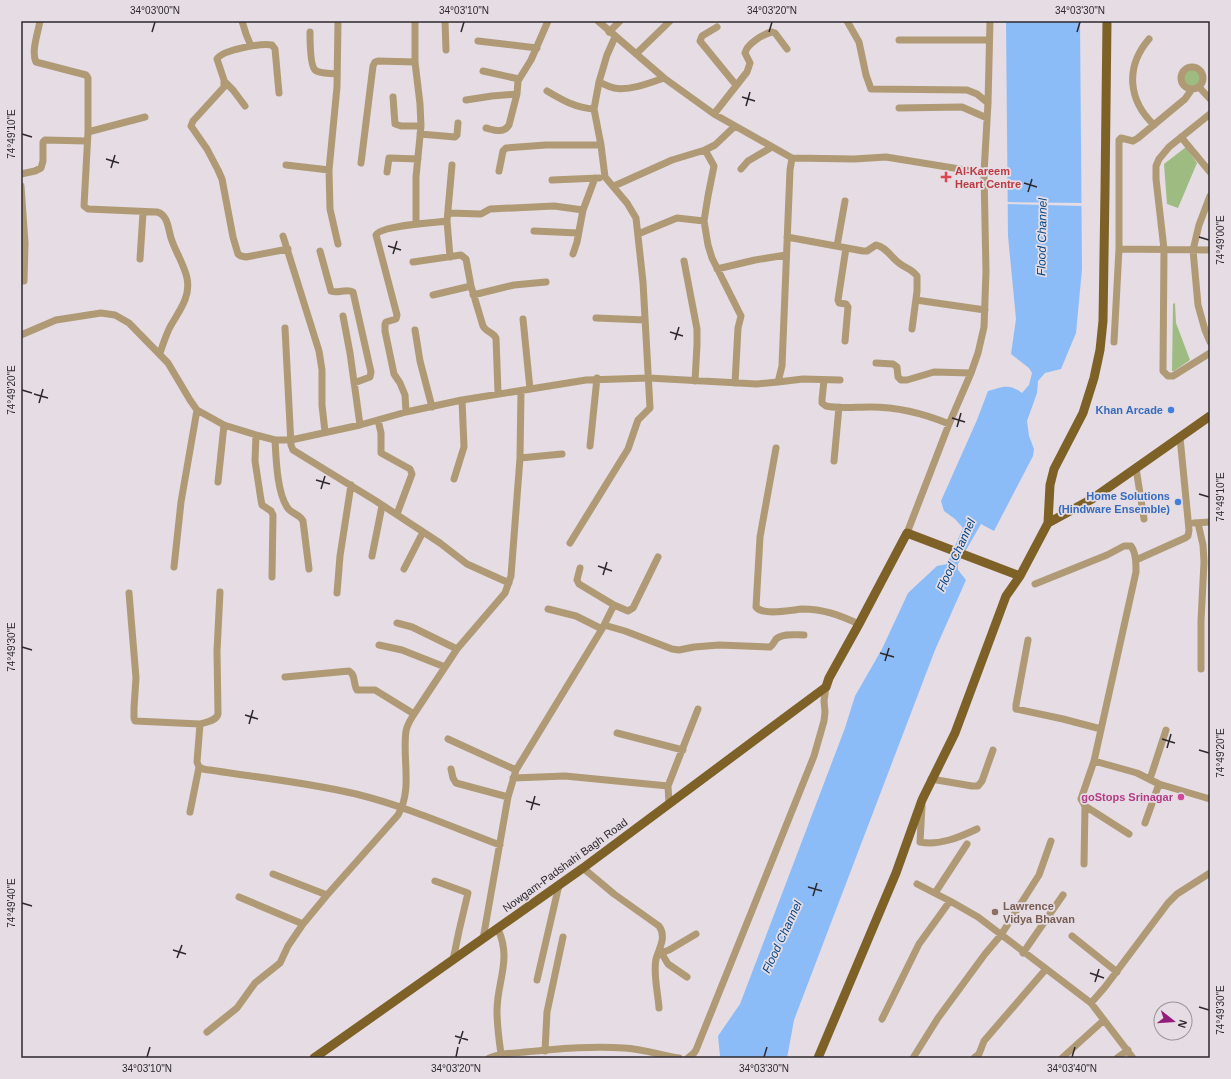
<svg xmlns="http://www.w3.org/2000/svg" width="1231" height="1079" viewBox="0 0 1231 1079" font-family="Arial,sans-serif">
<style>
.green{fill:#9ebc81}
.water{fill:#8bbcf8}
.pier{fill:#e5dce4}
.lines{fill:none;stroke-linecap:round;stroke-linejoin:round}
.minor{stroke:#af9a75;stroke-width:7}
.major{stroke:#7e6126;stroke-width:9}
.ticks{fill:none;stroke:#2d292d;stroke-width:1.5}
.health-dot{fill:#e0444e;stroke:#e5dce4;stroke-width:1.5}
.shop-dot{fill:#3f7fe0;stroke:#e5dce4;stroke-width:1.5}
.hotel-dot{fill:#d1479c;stroke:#e5dce4;stroke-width:1.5}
.education-dot{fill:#8d6e63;stroke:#e5dce4;stroke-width:1.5}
.labels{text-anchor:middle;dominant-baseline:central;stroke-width:3.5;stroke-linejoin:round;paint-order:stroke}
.health-label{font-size:11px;font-weight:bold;fill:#be3a42;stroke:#e5dce4;text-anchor:start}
.shop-label{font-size:11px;font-weight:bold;fill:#366cbe;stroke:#e5dce4;text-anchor:end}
.hotel-label{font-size:11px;font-weight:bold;fill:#b23c85;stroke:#e5dce4;text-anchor:end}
.street-label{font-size:11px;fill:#2d292d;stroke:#e5dce4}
.education-label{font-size:11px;font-weight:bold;fill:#785e54;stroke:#e5dce4;text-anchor:start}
.water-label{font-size:12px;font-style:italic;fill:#014686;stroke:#e5dce4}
.neatline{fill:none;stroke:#2d292d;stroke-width:1.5}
.ticks-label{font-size:10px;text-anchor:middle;fill:#2d292d}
</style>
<rect width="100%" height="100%" fill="#e5dce4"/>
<path class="green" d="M1182 78a10 10 0 1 1 20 0a10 10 0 1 1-20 0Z
M1186,147L1197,163L1178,208L1167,204L1164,164Z
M1175,303L1176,323L1190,360L1174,371H1172L1173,304Z"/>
<path class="water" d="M1006,21H1080L1082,269L1076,333L1061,369L1045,373L1038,381L1037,393L1027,421L1029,436L1034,449L1033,456L994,531L981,524L958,564V570L966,580L935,650L794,1020L787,1058H719L720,1056L718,1036L740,1004L845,728L855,696L882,649L908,593L937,566L947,564L963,528L955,519L944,511L941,501L977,420L988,391C1003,387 1009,383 1022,393L1029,385L1032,373L1029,368L1011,354L1016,319L1008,236Z"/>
<path class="pier" d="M1005,202L1083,203V206L1005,204Z"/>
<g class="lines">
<path class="minor" d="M40,21C38,33 31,51 36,62L86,75L88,78V132L84,206L88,209L157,212C168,215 168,228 171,238C175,251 184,264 187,278C191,297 179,311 170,327C166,335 163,344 160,353
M242,21L246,34L251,46
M415,21V62L420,104L421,126L416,177V224
M445,21L446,50
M598,21L664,78L714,114L792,158L854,159L886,157L984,173
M847,21L859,42L866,75L871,89L967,90L977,94L988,103
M717,27L702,36L700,41L736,85
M310,32C310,40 310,65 315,70C319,74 331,73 337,74
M609,32L620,21
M1149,39C1125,67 1128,100 1154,125
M899,40H988
M478,41L537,48
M636,54L670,21
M1181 78a11 11 0 1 1 22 0a11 11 0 1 1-22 0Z
M483,71L519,79
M225,82L233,90L245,106
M599,82C604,84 608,87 614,88C629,91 650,83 664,78
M1199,87L1210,99
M547,91C562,100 576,108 594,109
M279,93L275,49L272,45C261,43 222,50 217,59L224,80V87L193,121L191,126L207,149L218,170L222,179L233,237L238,254L241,256L246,257L288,249
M393,97L395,124L401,126H421
M466,100L492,96L517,94
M899,108L962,107L987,118
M714,114L747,72L750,63L745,53C747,44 763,34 772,32L775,33L787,49
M1210,114L1169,147L1159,159L1156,166V179L1164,249L1163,371L1168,376H1173L1210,353
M486,128C494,130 503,134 509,125L517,94L518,81L531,60L548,21
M88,132L145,117
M420,134L455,137L457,135L458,123
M1181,137L1210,172
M705,150L714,166L708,196L704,221L708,245L712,258L741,316L738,328L735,383
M361,163L373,66L375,62L378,61L415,62
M286,165L329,170
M741,169L748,161L772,147
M499,171L503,151L506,148L546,145H601
M387,172L389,158L418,159
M21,174L35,171L41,168L43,161V142L45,140L87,141
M552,180L599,178
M21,186L25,243L24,281
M614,186L672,160L705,150L715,145L735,126
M1210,196L1199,225L1193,250L1198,305L1205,330L1210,342
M449,213L481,214L490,209L554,206L583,210
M534,231L578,233
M638,234L677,218L704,221
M283,236L319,351L322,370V405L325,432
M787,237L863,251H867L876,245C886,247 891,257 899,263C905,268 912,269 917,276V291L912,329
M338,244L330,209L329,170L337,87L338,21
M837,246L845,201
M1119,249L1210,250
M320,251L331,291C338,294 346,288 353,292L371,372L370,377L354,383
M573,254L577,242L583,210L595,178
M450,257L447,221L452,165
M140,259L143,213
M684,261L697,329V345L695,381
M413,262L461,255L466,259L471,286L483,326C486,332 493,332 496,338L498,393
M717,269L755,260L786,255
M433,295L471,286
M473,295L514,285L546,282
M916,300L985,310
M343,316L350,353L360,425
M596,318L645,320
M523,319L530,389
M285,328L291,445L293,450L376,501L440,543L467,564L509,583
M415,330L420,361L432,407
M21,335L56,320L101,313L115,315L129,323L168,363L190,400L197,410L224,425L256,435L275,440H291L360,425L406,412L462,400L586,380L649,378L757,384L778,382L782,366L790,170L792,158
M845,341L848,307L846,304L839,303L838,300L846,248
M1114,342L1119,249V140L1121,138L1133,141L1138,138L1185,99L1192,89
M876,363L893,364L897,367L898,377L901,380H907L934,372L971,373
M824,380L822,400V403L826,406C840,409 855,407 870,407C898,407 923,413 949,424
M778,382L803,379L840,380
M406,412L405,395L400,383L394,374L385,331V324L386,322L396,319L397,315L376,235C381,225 435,223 447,221
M378,420L381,433V453L410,469L412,474L397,514
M256,435L255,461L261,500L262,505L271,511L273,515L272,577
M275,440C276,458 277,492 287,507C291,514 300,514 303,521L309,569
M590,446L597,378
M776,448L760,537L756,607C763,616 791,610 802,609C824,609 839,615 859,624
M520,458L562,454
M834,461L839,407
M1136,468L1144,519
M454,479L464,447L462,400
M218,482L224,425
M1194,523L1210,522
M1198,523L1203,545L1204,562L1201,621V669
M907,533L949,424L971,373L978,353L984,327L986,272L984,173L988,103L990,21
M570,543L628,449L638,420L650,408L643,282L636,218L627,203L605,177L601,145L594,109L599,82L607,55L615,37
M372,556L382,506
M1136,560L1185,538L1188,536L1189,530L1180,437
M174,567L181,502L197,410
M580,568L577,580L579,584L614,605
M404,569L423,532
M1035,584L1107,555L1124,546H1131C1136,553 1136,563 1136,572L1094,761L1081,799L1085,806L1129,834
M220,592L217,651L218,714C216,721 207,722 200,724L197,762L199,767L203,769C254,777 306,782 356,794C405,806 452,827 500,845
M129,593L136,678L134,708V718L135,721L200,724
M337,593L340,556L351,485
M548,609L576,616L602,629
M397,623L412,627L457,649
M604,625L625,631L672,649L679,650L694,647L719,645L770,647C773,645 774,642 776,639C783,633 795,635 804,635
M1028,640L1016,705V709L1063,719L1101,729
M379,645L402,650L445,667
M285,677L349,671C356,675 353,684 357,690H375L414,714
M617,733L683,750
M448,739L516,770
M1094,761L1137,773L1159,784L1210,799
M451,769L453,778L456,783L508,797
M513,778L565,776L668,786
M931,779L972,786H978L982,781L993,750
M1150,779L1166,730
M669,803L668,786L698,709
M922,806L920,842C939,846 960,837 977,829
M190,812L199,767
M1145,823L1159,784
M1084,864L1085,806
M583,868L614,894L659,926C667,937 659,948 656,959C653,974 658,993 659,1008
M273,874L327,895
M435,881L468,893L459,931L453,960
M917,884L950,901L978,917L1091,1003L1133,1058
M935,893L967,844
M239,897L303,924
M498,929C512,960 497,981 497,1011C497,1026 499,1040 501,1054
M1072,936L1117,972
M483,939L508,797L516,770L602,629L614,605L628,611L633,608L658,557
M1023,953L1063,895
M658,954L669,950L696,934
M662,954L668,964L687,977
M537,980L559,885
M1091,1003L1105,987L1168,903L1177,894L1210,873
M882,1019L919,944L950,901
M207,1032L237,1008L255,983L280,963L288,946L303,924L327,895L398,815C413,789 402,759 406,731C407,725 411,719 414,714L457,649L505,593L511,576L520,458L521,391
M545,1051L547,1012L563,937
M489,1058L501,1054C542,1051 583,1045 624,1048C643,1049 660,1055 679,1058
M688,1058L694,1053L696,1050L814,756L824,721L825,712L824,701L826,687
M913,1058L938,1018L985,954L1001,935L1039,875L1051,841
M974,1058L979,1054L984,1041L1046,969
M1062,1058L1104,1020
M1117,1058L1128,1050"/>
<path class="major" d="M1048,523L1050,485L1054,469L1083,413L1094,378L1100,350L1103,321L1105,191L1107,21
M314,1058L583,868L826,687L829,678L859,624L907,533L1020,576
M818,1058L896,873L922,800L955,733L1006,596L1020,576L1048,523L1092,499L1210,416"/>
</g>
<path class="ticks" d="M152,32L155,22M461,32L464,22M769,32L772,22M1077,32L1080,22M742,97L755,101M746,106L750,92M22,134L32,137M106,159L119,163M111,168L115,155M1024,183L1037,187M1028,192L1032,179M1199,237L1209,240M388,246L401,250M393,254L397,241M670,332L683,336M675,340L679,327M22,390L32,393M34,394L48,398M39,403L43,389M952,418L965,422M957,427L961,413M316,480L330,484M321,489L325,476M1199,494L1209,497M598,566L612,571M603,575L607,562M22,647L32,650M880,653L894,657M885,661L889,648M245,715L258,719M249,724L253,710M1162,739L1175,743M1167,748L1171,734M1199,750L1209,753M526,801L540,805M531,810L535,796M808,887L822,891M813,896L817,883M22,903L32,906M173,950L186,954M177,958L182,945M1090,973L1104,978M1095,982L1099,969M1199,1007L1209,1010M455,1036L468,1040M459,1044L463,1031M147,1057L150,1047M456,1057L458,1047M764,1057L767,1047M1072,1057L1075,1047"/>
<path class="health-dot" d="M944 171h4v4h4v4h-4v4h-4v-4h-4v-4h4z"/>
<g class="shop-dot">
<circle cx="1171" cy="410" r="4"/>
<circle cx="1178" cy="502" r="4"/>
</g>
<circle class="hotel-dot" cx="1181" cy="797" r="4"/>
<circle class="education-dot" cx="995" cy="912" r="4"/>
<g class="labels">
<g class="health-label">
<text x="955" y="171">Al-Kareem<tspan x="955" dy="13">Heart Centre</tspan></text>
</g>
<g class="shop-label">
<text x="1163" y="410">Khan Arcade</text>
<text x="1170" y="496">Home Solutions<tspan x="1170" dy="13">(Hindware Ensemble)</tspan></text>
</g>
<g class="hotel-label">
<text x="1173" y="797">goStops Srinagar</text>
</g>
<g class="street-label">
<text transform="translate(565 865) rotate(-36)">Nowgam-Padshahi Bagh Road</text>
</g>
<g class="education-label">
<text x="1003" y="906">Lawrence<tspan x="1003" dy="13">Vidya Bhavan</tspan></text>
</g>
<g class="water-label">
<text transform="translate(1042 237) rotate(-89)">Flood Channel</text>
<text transform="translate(956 555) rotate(-66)">Flood Channel</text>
<text transform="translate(782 937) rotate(-65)">Flood Channel</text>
</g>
</g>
<rect width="1231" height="1079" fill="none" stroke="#e5dce4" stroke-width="44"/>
<g transform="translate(1173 1021) rotate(107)"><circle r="19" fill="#e5dce4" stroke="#9b949b"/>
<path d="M0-3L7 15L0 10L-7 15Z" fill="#921d7b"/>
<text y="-6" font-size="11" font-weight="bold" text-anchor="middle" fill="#2d292d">N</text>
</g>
<rect x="22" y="22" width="1187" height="1035" class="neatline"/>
<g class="ticks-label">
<text x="155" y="14">34°03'00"N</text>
<text x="464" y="14">34°03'10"N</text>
<text x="772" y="14">34°03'20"N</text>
<text x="1080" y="14">34°03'30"N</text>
<text transform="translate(11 134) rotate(-90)" y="4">74°49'10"E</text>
<text transform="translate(1220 240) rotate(-90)" y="4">74°49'00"E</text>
<text transform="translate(11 390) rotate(-90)" y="4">74°49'20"E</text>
<text transform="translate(1220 497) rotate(-90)" y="4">74°49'10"E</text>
<text transform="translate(11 647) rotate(-90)" y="4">74°49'30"E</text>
<text transform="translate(1220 753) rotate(-90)" y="4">74°49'20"E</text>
<text transform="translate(11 903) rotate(-90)" y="4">74°49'40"E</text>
<text transform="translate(1220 1010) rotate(-90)" y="4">74°49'30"E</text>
<text x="147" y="1072">34°03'10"N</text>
<text x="456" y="1072">34°03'20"N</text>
<text x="764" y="1072">34°03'30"N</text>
<text x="1072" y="1072">34°03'40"N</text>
</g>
</svg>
